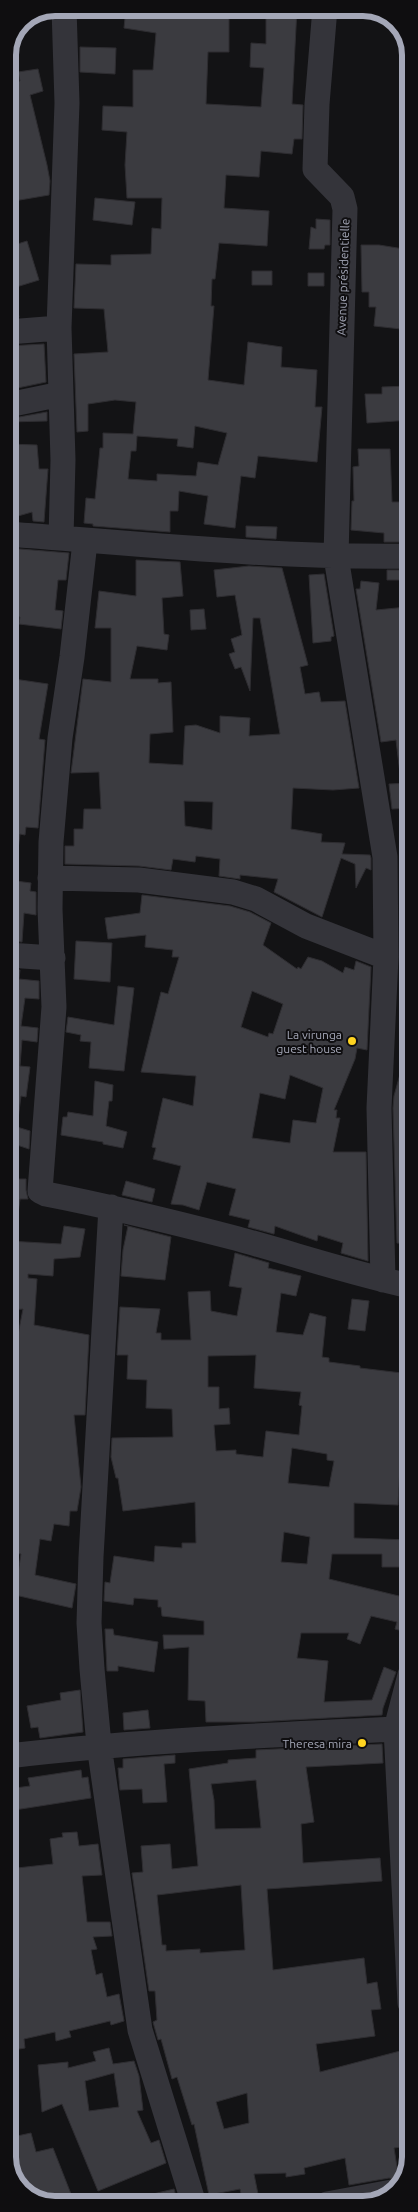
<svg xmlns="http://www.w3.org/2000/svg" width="418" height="2212" viewBox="0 0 418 2212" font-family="Ubuntu,sans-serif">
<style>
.building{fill:#3b3b40;stroke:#2e2d31;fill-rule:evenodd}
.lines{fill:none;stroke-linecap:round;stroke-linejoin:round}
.minor{stroke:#34343a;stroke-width:25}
.poi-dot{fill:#ffd421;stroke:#0f0e10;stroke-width:2}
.labels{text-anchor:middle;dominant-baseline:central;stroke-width:4;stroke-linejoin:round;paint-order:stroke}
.street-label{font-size:12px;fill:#a4a7b7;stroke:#0f0e10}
.poi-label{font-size:12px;fill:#a4a7b7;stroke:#0f0e10;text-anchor:end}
.rim{fill:none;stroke:#a4a7b7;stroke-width:6}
</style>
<rect width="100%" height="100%" fill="#131315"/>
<path class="building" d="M126,8H229V52H208L206,104L261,107L264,68L250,67L251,43L266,44V8H297L292,104L303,105L302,139H294L292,154L261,151L259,177L226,175L224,208L269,211L267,246L219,243L215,279H212L211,306H214L208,380L244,385L248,342L282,347L281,367L317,370L315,407H322L317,462L258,456L255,478L241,476L235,528L204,524L208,496L179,491L178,511H170V532L93,526V524L84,523L86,498L95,499L100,448H103V433L133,434L136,402L115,400L88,404V431L77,432L74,354L108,352L104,309L74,308L76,264L111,265V255L151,254L152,228L161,229L162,198H127L125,165L127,132L102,130L103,106L133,107V70H153L156,33L124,28ZM195,426L227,433L218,465L198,462L196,476L157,474V481L128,479L131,451H136L137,436L178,439L177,446L193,448Z
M80,47L116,48L115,74L80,72Z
M38,69L43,91L30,95L47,165L50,181L49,195L8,202V125L14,123L8,98V83L20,81L18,72Z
M95,198L135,202L132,225L93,220Z
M316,219L330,220V245H325L324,249H309L311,227L316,229Z
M27,241L39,280L13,288L8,271V247Z
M361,245H379L410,250V330L374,326L376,307H369V292H362Z
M252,271H272V285H252Z
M308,273H324V286H308Z
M13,291L19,317L8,318V292Z
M44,344L46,382L8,390V346Z
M410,386V420L367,423L365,394H382V387Z
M47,412V421L8,422V419Z
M8,444L37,445L39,469H48L44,522L33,521L32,512L11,518L8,503Z
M358,449H390L392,502H410V530H407V542H384V533L351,530L352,501H354L353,467L359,466Z
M246,526L277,527L276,539L246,537Z
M8,548L69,553L66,580H58L55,610L63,611L61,629L19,624L20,617L8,616Z
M136,560L180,562L183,596L162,598L164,634L169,635L167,650L137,646L130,679H158V683L171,682L173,732L150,734L149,763L183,765L185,726L196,725L220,733V716L250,718L249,736L280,734L260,618H253L250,691L241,667L235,669L229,654L235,652L231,639L242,635L235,595L217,597L214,570L249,566L282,568L308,665L300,667L305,694L319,692L321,702L345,701L359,788L333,790L293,788L291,829L322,834L321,842L345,843L342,854L370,855L371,858V870L366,868L356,888L355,864L341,858L322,917L274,892L278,879L240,875V879L219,876L220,859L196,856L195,862L173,859L171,870L139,866L65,864V846H74V829H83L84,809H101L99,772L71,773L83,679L111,682V628H95L99,591L136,596ZM184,801L213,802L212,830L185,826Z
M387,570H406L405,580H387Z
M324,574L334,636L331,637V641L313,643L309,575Z
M361,581L379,583L376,610L407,607L410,625V782H401L396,740L381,742L356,589H360Z
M204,609L206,629L191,630L190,610Z
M14,679L48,684L39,739L45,740L38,828L26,827L25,835L20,834L16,865L8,864V818L10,801H8V750L11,726L8,725V703L10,704Z
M410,783V808L392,809L389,784Z
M8,880L31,883L30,891L36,892V915L24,913L22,942L8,941Z
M142,895L230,906L250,912L271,923L263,945L297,969L298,967L301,969L308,957L322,961L343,973L345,967L354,970L356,961L371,967L367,1050L357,1048L355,1059L334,1110H337L336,1118H340L333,1152H366L368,1261L341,1253L343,1243L318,1235L317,1241L275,1226L274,1234L248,1227L250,1220L229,1215L236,1189L207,1182L199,1210L183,1205L171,1204L181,1166L153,1159L156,1148L152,1147L163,1098L193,1106L196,1076L141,1072L161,992L168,994L179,957H172L173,950L145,947L146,935L108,939L105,918L140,913ZM252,991L283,1004L273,1034L269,1033L268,1037L241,1027ZM290,1075L323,1088L316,1123L293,1120L290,1143L252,1138L260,1093L285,1099Z
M76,941L112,943L110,982L74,979Z
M8,969L20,970L19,979L39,981V999L25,998L21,1026L38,1028L37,1042L22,1040L20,1066L30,1067L26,1097L21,1096L17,1127L30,1131L29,1149L8,1142V1010L10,997L8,996Z
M118,986L134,988L124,1071L89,1068L91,1042L80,1041L81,1035L66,1032L68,1017L114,1025Z
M405,1056H410V1244L397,1243L393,1108L394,1096Z
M95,1081L113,1085L112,1101H109L106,1126L127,1132L123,1148L103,1144V1142L61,1135L63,1117H67L68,1112L93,1116Z
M8,1179H26V1190L28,1199H20L16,1229H8Z
M126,1181L155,1189L152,1202L122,1195Z
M124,1225L171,1237L165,1280L121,1276L123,1250L128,1226Z
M64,1226L85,1229L80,1257L54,1259L53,1276L28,1274V1278L37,1279L34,1325L89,1335L85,1415H74L81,1487L77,1511H70L69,1526L54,1524L51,1541L40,1539L35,1575L76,1584L72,1608L15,1595L8,1590V1586L18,1573L21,1554L8,1552V1343L16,1345L23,1309L10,1310L8,1304V1241L61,1244Z
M235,1253L269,1263L268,1268L301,1276L296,1296L281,1293L276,1332L303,1335L310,1313L326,1317L322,1357L329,1358V1362L360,1366V1368L410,1374V1464L404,1463V1468L400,1467L398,1505L354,1503V1538L409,1540V1556H403V1567H382V1554H332L329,1579L403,1597L406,1587L410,1588V1633L395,1629L397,1622L371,1616L360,1644L347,1639L349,1633H301L297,1658L328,1661L324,1702L372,1700L384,1667L396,1672L383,1708L382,1715L254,1722H206L205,1701L188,1700L189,1647L164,1649L163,1635H204V1621L162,1616L161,1607H158V1600L134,1598L133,1605L104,1601L105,1582L110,1583L114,1556L154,1562L155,1546L182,1548V1543H196L195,1502L123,1511L118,1478H116L111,1457L112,1438L173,1437L172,1409L146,1408L147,1380L127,1379L128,1355H117L120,1307L160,1309L156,1333H161V1340H191L188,1292L210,1291L211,1311L237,1316L242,1288L229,1286ZM256,1355L254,1388L301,1392L299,1405L302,1406L299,1435L266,1431L263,1457L236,1454V1450L216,1451L214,1425L230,1424L229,1408L219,1409V1387H208V1356ZM292,1448L327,1454V1460L334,1461L329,1487L288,1483ZM284,1532L310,1537L307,1564L281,1562Z
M352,1299L369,1301L365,1331L348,1329Z
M105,1629H113L114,1635L158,1642L154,1672L118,1666V1671H107Z
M80,1690L83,1732L40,1738L38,1727L31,1728L27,1706L61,1700L60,1693Z
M148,1710L150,1728L124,1730L123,1713Z
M382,1744L383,1763L306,1767L314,1822L301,1824L303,1863L380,1858L382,1881L267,1889L273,1970L364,1958L367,1984L377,1982L381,2009L371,2010L375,2036L316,2044L320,2072L404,2050L401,2077H403L404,2123H406L409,2146L394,2148L399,2180L389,2178L349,2185L345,2158L304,2168L305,2174L286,2177V2173L254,2174L260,2204H243L240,2189L209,2195L194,2124L192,2125L177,2077L172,2079L161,2039L158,2040L153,2022L157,2020L155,1991H149L132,1873L143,1872L141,1846L170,1844L172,1869L198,1866L189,1769L228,1763V1760L256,1758V1750ZM256,1780L261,1828L215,1829L214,1800L211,1784ZM241,1885L245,1950L200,1953V1949L166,1951V1945H162L157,1895ZM247,2093L249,2123L224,2129L216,2102Z
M175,1755V1763L164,1764L167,1802L143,1803L142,1789L120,1790L118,1768H123V1759Z
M81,1770L82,1778L88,1777L91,1798L8,1811V1789L30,1786L28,1778Z
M77,1832L79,1846L98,1844L102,1875L82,1876L87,1922H110L112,1936L93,1937L97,1949L91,1950L96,1975L102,1973L107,1997L119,1994L124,2021L111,2025L110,2021L69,2031L71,2037L56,2041L55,2032L24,2039L25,2048L8,2051V1983L19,1980L15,1953H8V1869L53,1864L50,1839L63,1837L62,1833Z
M109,2048L113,2064L134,2061L139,2076L143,2110L137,2111L151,2143L159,2140L166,2163L98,2191L62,2104L42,2112L38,2065L68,2062V2068L96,2061L93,2052ZM114,2073L119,2107L89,2111L85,2081Z
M31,2133L36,2152L53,2148L71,2194L47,2203L22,2191L8,2164V2138Z
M174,2189L178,2204H133L132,2199Z"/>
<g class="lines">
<path class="minor" d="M325,8L317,104L315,169L342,197L345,209L336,557L385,857L386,957L379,1108L383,1280
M8,332L59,328
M8,405L61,394
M8,534C142,544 276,558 410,556
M61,538L63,460L59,328L67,103L64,8
M85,542L72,657L60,738L51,842L50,909L54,1007L40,1191L46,1194C108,1206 169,1221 231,1237C291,1253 350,1273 410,1286
M50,878L139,880L233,892L256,899L306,926L386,957
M8,955L53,958
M111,1207L91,1557L89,1623L92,1669L99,1745L140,2030L194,2204
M410,1675L396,1729L410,2003
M8,1756C137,1741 266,1735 396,1729
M327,2204L392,2192"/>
</g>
<g class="poi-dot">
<circle cx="352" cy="1041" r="5"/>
<circle cx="362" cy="1743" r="5"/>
</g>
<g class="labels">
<g class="street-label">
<text transform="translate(343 277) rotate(-88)">Avenue présidentielle</text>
</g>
<g class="poi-label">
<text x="342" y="1034">La virunga<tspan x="342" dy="14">guest house</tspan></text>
<text x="352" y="1743">Theresa mira</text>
</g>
</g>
<path d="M0 0H418V2212H0ZM55 16H363A39 39 0 0 1 402 55V2157A39 39 0 0 1 363 2196H55A39 39 0 0 1 16 2157V55A39 39 0 0 1 55 16Z" fill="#0f0e10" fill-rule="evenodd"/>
<path class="rim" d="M55 16H363A39 39 0 0 1 402 55V2157A39 39 0 0 1 363 2196H55A39 39 0 0 1 16 2157V55A39 39 0 0 1 55 16Z"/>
</svg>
